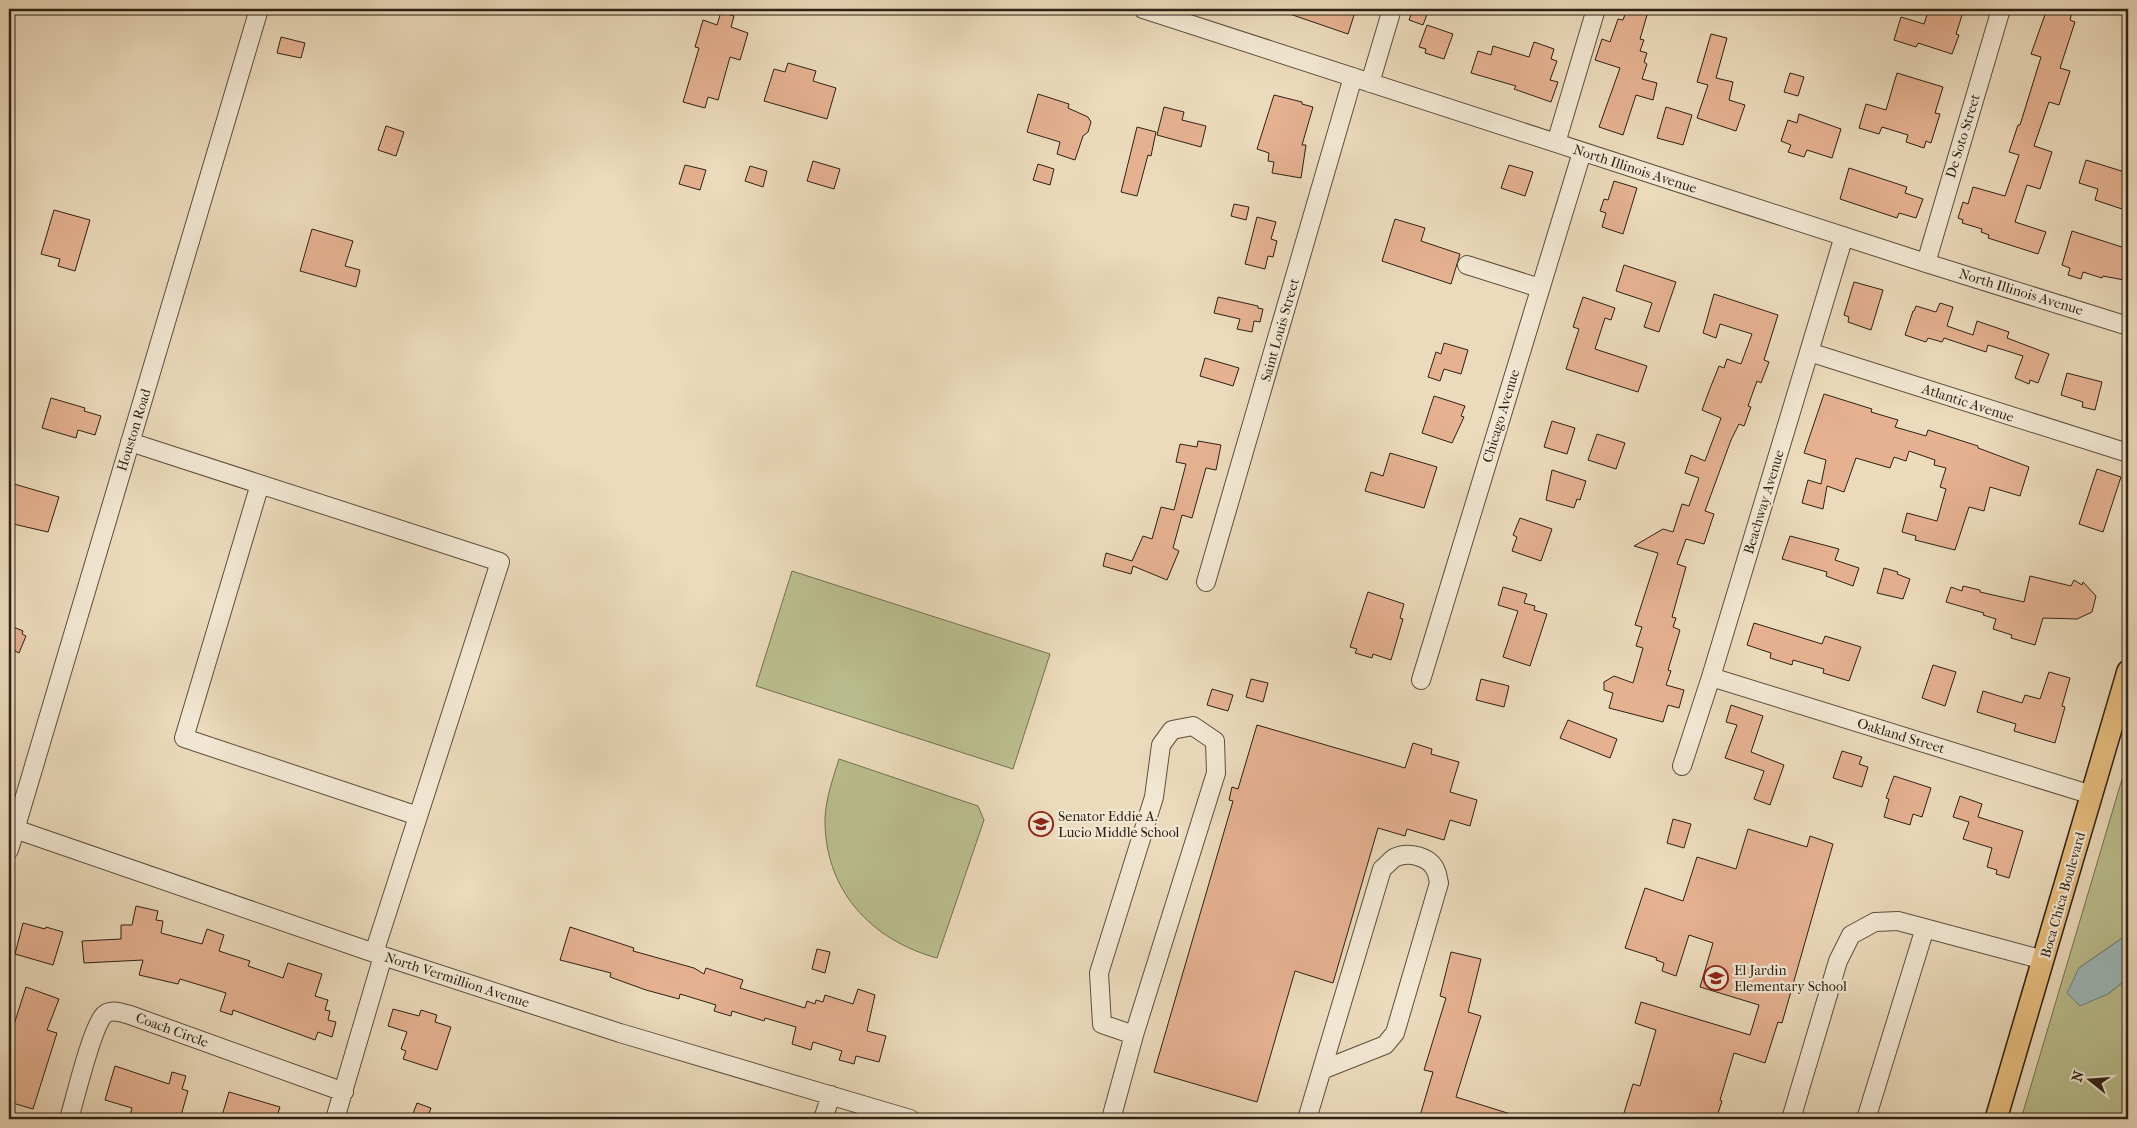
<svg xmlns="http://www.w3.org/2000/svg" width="2137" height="1128" viewBox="0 0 2137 1128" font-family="'IM FELL French Canon',serif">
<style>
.green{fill:#babe8e;stroke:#747051}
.water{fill:#9cb8ba;stroke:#707c78}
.building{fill:#e5b191;stroke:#2d2114}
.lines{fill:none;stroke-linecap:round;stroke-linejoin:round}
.minor-casing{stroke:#5c4f3e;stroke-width:20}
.major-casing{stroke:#2d2114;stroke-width:24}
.minor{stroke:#f2e7d3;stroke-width:18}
.major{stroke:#e6bd7e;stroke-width:21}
.labels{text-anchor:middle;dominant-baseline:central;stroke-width:4.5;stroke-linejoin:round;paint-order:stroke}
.street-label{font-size:14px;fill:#2d2114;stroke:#f2e7d3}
.poi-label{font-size:14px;fill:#2d2114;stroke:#f2e7d3;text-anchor:start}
</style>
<rect width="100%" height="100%" fill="#ebdabb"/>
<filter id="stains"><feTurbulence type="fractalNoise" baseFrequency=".004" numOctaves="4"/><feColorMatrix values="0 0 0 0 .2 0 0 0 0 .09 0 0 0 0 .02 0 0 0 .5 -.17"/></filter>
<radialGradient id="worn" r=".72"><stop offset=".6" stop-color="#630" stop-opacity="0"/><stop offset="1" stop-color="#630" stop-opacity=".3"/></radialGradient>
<path class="green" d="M792,571L1050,654L1013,769L756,686Z
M839,759L978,806L984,820L937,958C871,940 824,890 825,818C826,798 833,778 839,759Z
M2128,759V934L2079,968L2108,994L2128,978V1119H2021Z"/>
<path class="water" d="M2128,934V978L2108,994L2080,1006L2067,993L2079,968Z"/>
<path class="building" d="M1281,9H1356L1348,34L1281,11Z
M1413,9H1429L1423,25L1409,20Z
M1627,9L1647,15L1640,39L1644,40L1640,51L1647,53L1644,62L1647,64L1642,79L1657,83L1653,100L1636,95L1623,135L1599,127L1620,68L1595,60L1602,39L1610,42L1618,19L1623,20Z
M1929,9H1964L1956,34L1959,35L1952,54L1918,43L1916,47L1894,40L1901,17L1924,24Z
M2047,9H2073L2070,20L2075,22L2060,68L2070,71L2059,105L2049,102L2034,146L2052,152L2040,189L2027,185L2015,222L2046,232L2038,254L1988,238L1989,235L1981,232L1982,229L1962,223L1963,220L1958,218L1963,202L1968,204L1973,187L2005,196L2019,155L2009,152L2018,125H2020L2041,57L2031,54Z
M721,12L734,16L731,27L748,33L740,60L730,57L718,100L708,97L705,108L683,102L699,48L695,47L703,20L717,25Z
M1427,25L1453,34L1444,59L1425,53L1426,49L1419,47Z
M1711,34L1727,38L1716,78L1733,82L1729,100L1745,105L1736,131L1697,118L1708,85L1697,82Z
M281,37L305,43L301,58L277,53Z
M1534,42L1554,49L1551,59L1557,61L1550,80L1558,82L1551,102L1514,89L1516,86L1471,73L1478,51L1491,55L1493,46L1529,57Z
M788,63L816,71L813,81L836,88L827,119L764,101L774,69L785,72Z
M1790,73L1804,77L1798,96L1784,92Z
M1897,73L1943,87L1935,113L1940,114L1931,143L1926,141L1924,148L1906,142L1908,135L1882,127L1879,134L1859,128L1866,104L1886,110Z
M1038,94L1069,104L1068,108L1088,117L1091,122L1088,132L1083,136L1075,160L1057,154L1060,142L1027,132Z
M1274,95L1302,102V104L1313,107L1302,145H1306L1301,178L1272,173L1274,162L1268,161L1269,153L1257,149Z
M1164,107L1184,112L1182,120L1206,126L1201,147L1157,135Z
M1666,107L1692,115L1683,145L1657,138Z
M1799,114L1841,129L1832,158L1807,150L1804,157L1788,152L1791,145L1781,141L1788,120L1797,123Z
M386,126L404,132L396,156L378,150Z
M1137,127L1156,132L1151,156L1148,155L1137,196L1121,192Z
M2086,160L2128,173V211L2095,200L2098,189L2079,183Z
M813,161L840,169L834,189L807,181Z
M1038,164L1054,169L1050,185L1033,180Z
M685,165L706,170L700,190L679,184Z
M1509,165L1533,172L1525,196L1501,188Z
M750,166L767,171L763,187L745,181Z
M1849,168L1907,187L1905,193L1923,199L1916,218L1899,213L1897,218L1840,199Z
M1614,181L1637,188L1623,234L1602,227L1606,213L1600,211L1604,199L1608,200Z
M1234,204L1249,207L1246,220L1231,216Z
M54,210L90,220L75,271L58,266L60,259L41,254Z
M1257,217L1276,222L1271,239L1277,241L1273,257L1268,256L1265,269L1245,264Z
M1395,219L1425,228L1421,241L1460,254L1451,284L1382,261Z
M312,229L353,241L345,266L360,270L356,287L300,271Z
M2072,231L2128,249L2124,280L2103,276L2102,278L2083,272L2081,279L2068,275L2070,268L2062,265Z
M1624,265L1676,282L1659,332L1644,327L1652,303L1616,291Z
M1854,282L1883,290L1871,330L1848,322L1849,317L1844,315Z
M1714,294L1778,315L1764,360L1769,362L1761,383L1757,381L1748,406L1751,407L1744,426L1739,424L1731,440L1705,511L1714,514L1704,544L1686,539L1677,564L1686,567L1672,617L1676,618L1673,627L1680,630L1668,670L1671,671L1666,685L1684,690L1679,708L1668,705L1663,722L1609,708L1613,693L1604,690V682L1614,676L1633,683L1643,648L1636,646L1642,627L1635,625L1658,553L1634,546L1663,529L1673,532L1682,504L1689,506L1699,478L1685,473L1691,455L1705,461L1721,418L1702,410L1709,391L1719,366L1724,368L1727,359L1741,364L1752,334L1720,324L1716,338L1703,333Z
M1218,297L1258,306V308L1263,309L1260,322L1254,321L1252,332L1237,329L1240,319L1214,313Z
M1583,297L1615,308L1611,320L1605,318L1595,349L1647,366L1638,392L1566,369L1579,329L1573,327Z
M1940,303L1953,307L1947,326L1973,335L1977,321L2009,332L2007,338L2049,354L2038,383L2030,380L2029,384L2015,378L2023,356L1988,345L1986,352L1944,338L1942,342L1928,338L1926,342L1905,335L1913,311H1914L1916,306L1936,312Z
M1444,343L1468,350L1461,374L1444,369L1440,381L1428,377L1436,352L1441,354Z
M1205,358L1239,368L1233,386L1200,376Z
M2067,373L2102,382L2095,410L2082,407L2083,402L2061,395Z
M1824,394L1872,409L1871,412L1898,420L1895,427L1926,436L1928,430L1978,446V448L2029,467L2020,496L1990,487L1984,511L1969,507L1955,550L1915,540L1916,536L1902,532L1907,513L1937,521L1946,489L1940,487L1946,468L1934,465L1935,460L1909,451L1906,461L1894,457L1890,468L1856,458L1844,492L1827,486L1823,509L1802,503L1808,480L1821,484L1826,460L1804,453Z
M1434,396L1465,406L1461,416L1464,417L1452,443L1422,433Z
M51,398L85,408L84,411L101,416L95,435L78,430L76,438L42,428Z
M1552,421L1575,428L1567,454L1544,447Z
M1597,434L1625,443L1616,469L1588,460Z
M1198,441L1221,445L1216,470L1206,468L1192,518L1182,515L1173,548L1179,551L1167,580L1133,566L1131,574L1103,566L1106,553L1132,561L1143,536L1152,539L1161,507L1174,510L1186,464L1176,462L1180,444L1197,447Z
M1390,453L1437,467L1424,508L1365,491L1371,472L1383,476Z
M2097,469L2121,477L2103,532L2079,524Z
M1552,470L1586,481L1580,500L1577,499L1574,508L1546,500Z
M14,484L59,497L48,532L9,523V514L14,497L10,496Z
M1520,518L1552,529L1541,561L1512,551L1517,537L1513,535Z
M1790,536L1839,549L1835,560L1859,568L1853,586L1826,576L1827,572L1782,559Z
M1884,568L1898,572L1897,574L1910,579L1903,599L1877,593Z
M2030,576L2071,586L2074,580L2082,585L2083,582L2096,596L2092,612L2077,619L2043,618L2035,645L2011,638L2012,635L1993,629L1996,619L1983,615L1984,613L1946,602L1951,587L1962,591L1963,586L1980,590V592L2024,602Z
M1503,587L1527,594L1524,603L1535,606L1534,610L1547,614L1530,666L1503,657L1518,611L1498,605Z
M1368,592L1404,604L1400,618L1403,619L1391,660L1373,654L1372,658L1355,653L1357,649L1350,647Z
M1754,623L1822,644L1825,636L1861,647L1849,681L1823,673L1824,669L1793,660L1792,665L1770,658L1771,653L1747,645Z
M9,625L23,631L22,634L26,636L19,653L15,651L10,665Z
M1933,665L1956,672L1945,706L1922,698Z
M2049,672L2070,678L2062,706L2065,707L2055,743L2014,731L2016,724L1977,712L1983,691L2022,703L2025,695L2040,699Z
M1251,679L1268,683L1263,702L1246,697Z
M1481,679L1509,686L1504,707L1476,700Z
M1212,689L1233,695L1228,711L1207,705Z
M1731,705L1763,716L1751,752L1784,765L1770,805L1754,799L1764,771L1725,758L1737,725L1726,722Z
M1568,720L1617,739L1610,758L1560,738Z
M1257,725L1405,768L1413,743L1432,749L1431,754L1459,762L1450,792L1477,800L1470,826L1450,820L1444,840L1407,829L1405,836L1378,828L1333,983L1295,971L1257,1102L1154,1072L1233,801L1229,800L1232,787L1238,789Z
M1842,751L1862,757L1859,764L1868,767L1862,787L1833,778Z
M1894,776L1931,788L1922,817L1913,814L1910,825L1884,817L1889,799L1886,798Z
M1960,796L1982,804L1978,817L2023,831L2009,878L1996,874L1997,870L1987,867L1992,848L1963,839L1969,822L1953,817Z
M1673,819L1691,824L1684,848L1667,843Z
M1748,829L1807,847L1810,836L1833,844L1782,1023L1778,1022L1765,1063L1734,1053L1720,1100L1722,1101L1716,1119H1635L1623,1116L1633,1084L1640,1086L1656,1030L1635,1023L1641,1002L1750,1035L1759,1005L1700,987L1713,943L1689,935L1676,976L1662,971L1664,963L1656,960L1657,958L1625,948L1645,888L1683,901L1697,857L1736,869Z
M136,906L158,911L156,920L163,921L161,933L202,944L207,929L224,935L219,951L250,961L248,966L283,978L288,963L322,974L315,996L328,1000L325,1010L330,1011L328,1020L336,1022L332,1037L318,1032L315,1040L233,1010L232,1015L220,1011L226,993L180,979L178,984L139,975L143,960L84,963L82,941L121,939V925H132Z
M23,923L45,929L46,927L63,932L53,965L15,954Z
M570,927L634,948L633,951L694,968L704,974L706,968L743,980L740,988L805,1008L807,1001L815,1004L816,1000L823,1002L825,995L853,1004L858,989L875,995L867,1031L886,1036L879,1062L856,1056L854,1064L839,1060L842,1051L813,1042L811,1050L792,1044L796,1027L765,1018L764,1021L732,1011L731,1016L714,1011L716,1005L680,994L679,999L646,990L610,977L611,973L560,960Z
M817,949L830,952L825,973L812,969Z
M1451,952L1481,959L1468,1012L1481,1016L1456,1097L1517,1116L1516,1119H1419L1433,1072L1424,1070L1446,998L1440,996Z
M26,987L59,999L47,1030L57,1033L33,1109L9,1102V1040Z
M393,1009L419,1016L421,1010L437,1015L435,1022L451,1027L437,1070L403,1059L406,1051L401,1049L407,1032L388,1026Z
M115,1066L169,1084L172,1072L186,1076L182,1089L188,1091L180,1119H129L132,1108L105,1100Z
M229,1092L280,1107L276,1119H221Z
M417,1103L431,1108L427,1119H411Z"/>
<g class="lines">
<defs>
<path id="minor" d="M1143,9L1926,263L2128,326
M1370,83L1392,9
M1556,143L1596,9
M1926,263L2001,9
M1467,265L1540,288
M1809,352L2128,453
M130,442L500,562L374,953
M260,484L184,738L418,816
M1206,582L1353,77
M1711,677L2092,795
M1421,680L1582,152
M1682,766L1711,677L1844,236
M9,827L383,956L620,1033L910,1119
M9,850L259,9
M69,1119C75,1099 92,1027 104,1015C111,1008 122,1013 130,1015L344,1092
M335,1119L383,956
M823,1119L831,1095
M1111,1119L1134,1035L1102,1024L1099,973L1154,797L1161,745L1172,730L1193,726L1215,741L1216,773L1134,1035
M1307,1119L1382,869C1386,866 1390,861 1394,858C1408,851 1430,856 1436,871C1438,875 1438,880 1439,883L1395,1033L1385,1045L1322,1070
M1791,1119L1838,961L1851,935L1875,922L1898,921L2044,960
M1866,1119L1925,928"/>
<path id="major" d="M1996,1119L2128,671"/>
</defs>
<use href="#minor" class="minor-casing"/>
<use href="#major" class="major-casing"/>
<use href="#minor" class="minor"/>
<use href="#major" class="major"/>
</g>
<defs>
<symbol id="school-ring" viewBox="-11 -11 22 22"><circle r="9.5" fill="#f2e7d3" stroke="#8f2418" stroke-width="1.5"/><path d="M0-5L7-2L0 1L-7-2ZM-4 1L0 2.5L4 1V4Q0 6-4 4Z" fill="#8f2418"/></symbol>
</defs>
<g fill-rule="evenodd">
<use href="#school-ring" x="1027" y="810" width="28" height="28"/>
<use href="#school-ring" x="1702" y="964" width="28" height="28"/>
</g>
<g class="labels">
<g class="street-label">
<text transform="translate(1963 136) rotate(-73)">De Soto Street</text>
<text transform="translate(1635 169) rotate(18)">North Illinois Avenue</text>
<text transform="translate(2021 292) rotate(17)">North Illinois Avenue</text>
<text transform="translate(1280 330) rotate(-74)">Saint Louis Street</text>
<text transform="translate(1968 403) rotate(18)">Atlantic Avenue</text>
<text transform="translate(1501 416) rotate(-73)">Chicago Avenue</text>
<text transform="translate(134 430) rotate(-73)">Houston Road</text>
<text transform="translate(1764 502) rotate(-73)">Beachway Avenue</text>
<text transform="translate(1901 736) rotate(17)">Oakland Street</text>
<text transform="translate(2063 895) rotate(-74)">Boca Chica Boulevard</text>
<text transform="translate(457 980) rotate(18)">North Vermillion Avenue</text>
<text transform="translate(172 1030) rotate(20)">Coach Circle</text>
</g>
<g class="poi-label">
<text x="1058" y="816">Senator Eddie A.<tspan x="1058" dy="16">Lucio Middle School</tspan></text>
<text x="1734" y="970">El Jardin<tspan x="1734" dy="16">Elementary School</tspan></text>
</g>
</g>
<rect width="2137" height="1128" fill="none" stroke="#ebdabb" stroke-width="30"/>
<rect x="10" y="10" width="2117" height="1108" fill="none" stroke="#2d2114" stroke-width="2.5"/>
<rect x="15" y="15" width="2107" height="1098" fill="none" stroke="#2d2114"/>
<g transform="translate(2090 1080) rotate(287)" stroke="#f2e7d3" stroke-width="4" paint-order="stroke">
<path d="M0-4L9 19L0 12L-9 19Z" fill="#2d2114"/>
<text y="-8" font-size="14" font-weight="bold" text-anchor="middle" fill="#2d2114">N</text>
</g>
<rect width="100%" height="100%" filter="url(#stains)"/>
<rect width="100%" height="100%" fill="url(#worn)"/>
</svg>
